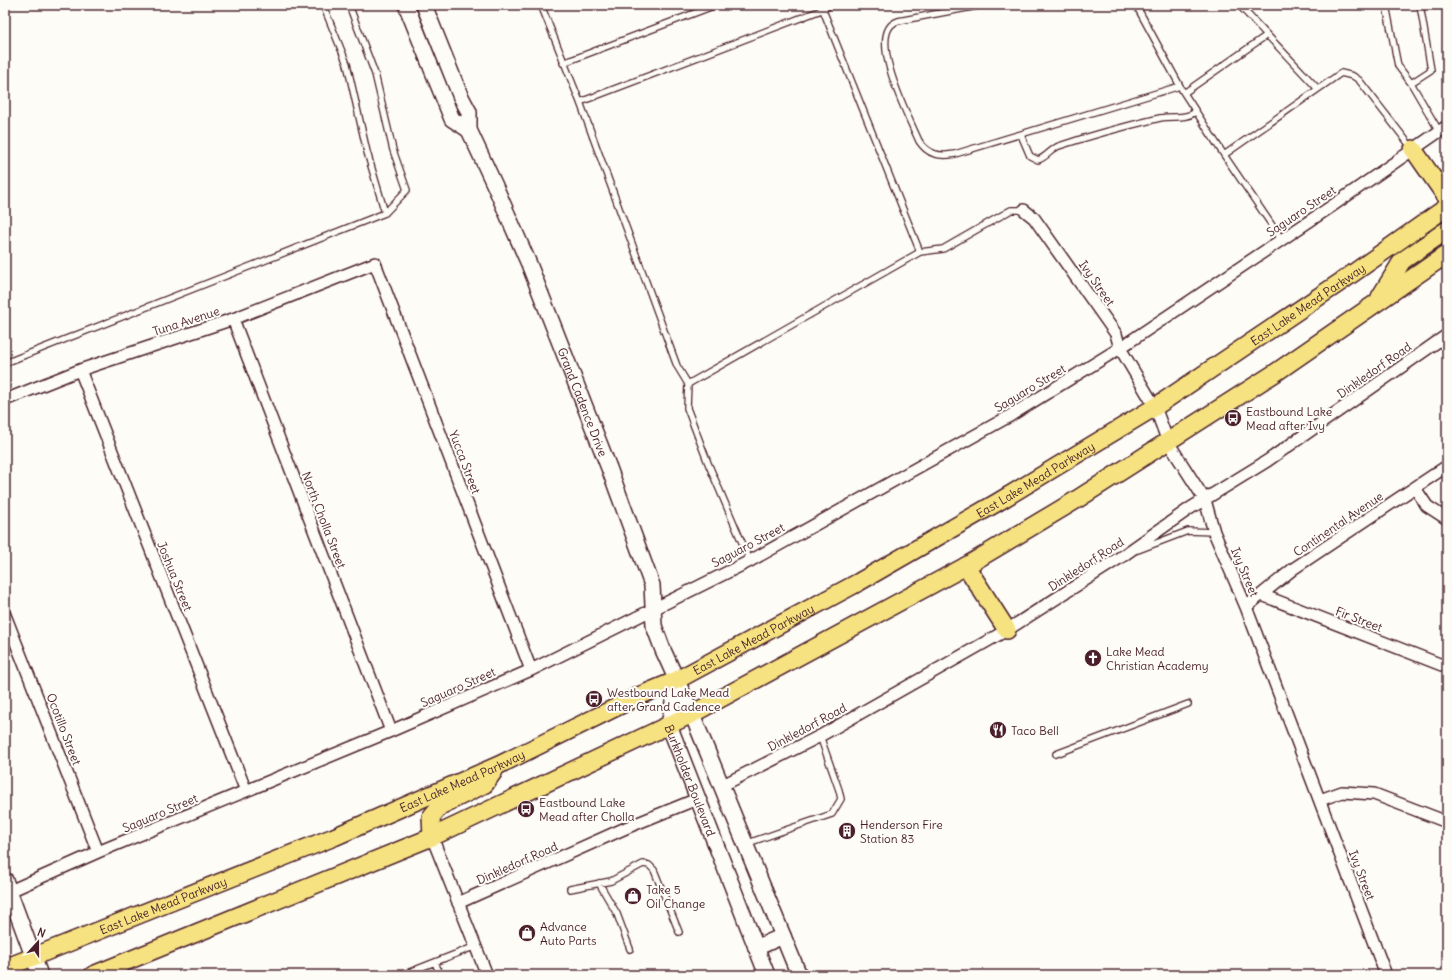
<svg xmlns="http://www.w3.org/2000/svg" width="1452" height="980" viewBox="0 0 1452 980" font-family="Delius,sans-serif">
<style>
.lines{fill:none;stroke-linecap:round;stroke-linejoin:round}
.lane-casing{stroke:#4a1f2b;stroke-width:8}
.street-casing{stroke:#4a1f2b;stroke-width:14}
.secondary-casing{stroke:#4a1f2b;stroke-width:18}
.primary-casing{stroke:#4a1f2b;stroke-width:20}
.lane{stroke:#fdfcf7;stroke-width:5.5}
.street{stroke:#fdfcf7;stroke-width:11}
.secondary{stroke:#fdfcf7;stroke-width:15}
.primary{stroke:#f6e281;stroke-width:17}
.labels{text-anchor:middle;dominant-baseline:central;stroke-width:4;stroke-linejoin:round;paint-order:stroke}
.street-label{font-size:12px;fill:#4a1f2b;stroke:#fdfcf7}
.poi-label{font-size:12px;fill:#4a1f2b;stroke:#fdfcf7;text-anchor:start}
</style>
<rect width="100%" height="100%" fill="#fdfcf7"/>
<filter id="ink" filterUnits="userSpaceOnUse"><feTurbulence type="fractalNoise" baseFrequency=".025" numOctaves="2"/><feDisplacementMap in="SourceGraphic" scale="8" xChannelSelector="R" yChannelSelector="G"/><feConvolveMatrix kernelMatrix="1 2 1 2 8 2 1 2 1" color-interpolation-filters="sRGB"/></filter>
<g filter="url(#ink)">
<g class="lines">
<defs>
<path id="lane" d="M323,5L347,64L367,152L385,213
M541,5L580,102L677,366L688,384L687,408L708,463L750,561
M821,5L920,252
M983,5L898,21C864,32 910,120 919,141C928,155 940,157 955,154L1180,86L1136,5
M1239,5L1318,89
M1386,5L1398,66L1411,83L1439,131
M563,63L716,5
M1411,83L1431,70L1420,5
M1182,90L1224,155
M1184,93L1267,35
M580,102L824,9L830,5
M1021,135L1030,156L1038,160C1047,157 1051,149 1059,146C1092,135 1126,126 1160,118C1174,115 1183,120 1196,112
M1282,240L1224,155L1341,73L1353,76L1359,80L1412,148
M5,363L385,213L407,190L393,150L375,74L349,5
M688,384L920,252L943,249L1011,210H1024
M1138,550L1188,531L1214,532
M1056,754L1188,704
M745,844L832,814L841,799L839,790L820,736
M599,883L617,914L630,949
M570,889L611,881L643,864L649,865L654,870L679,932
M435,962L440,975
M402,975L476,946"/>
<path id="street" d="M1024,210L1034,218L1116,334L1120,348L1155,407L1168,442L1205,500L1214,532L1246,607L1386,975
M233,319L391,731
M80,370L246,791
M5,400L80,370L233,319L375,263L531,670
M1415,488L1427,506L1447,519
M1262,595L1447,667
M1246,607L1293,569L1447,466
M5,615L98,852
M721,786L820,736L1007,630L1124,555L1189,509L1267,461L1447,335
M1320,800L1342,792L1374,794L1447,822
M432,837L487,975
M10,891L98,852L391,731L531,670L750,561L1008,417L1120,348L1332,206L1447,126
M458,903L628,827L697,799"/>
<g id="secondary">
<path d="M406,5L452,119L469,130"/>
<path id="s1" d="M424,5L460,95L469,112V130L495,186L529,264L609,468L652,585L654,626L663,650L692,714L799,975"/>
<path id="s2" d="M677,680L669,725L767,975"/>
<path d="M5,880L40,975"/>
<path d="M756,948L783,936"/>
</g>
<g id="primary">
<path d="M1413,149L1447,198"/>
<path d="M1380,297L1402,261L1447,230"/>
<path d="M966,566L1007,630"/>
<path d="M432,837L431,817L440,806L485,784L494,771"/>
<path id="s3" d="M5,968L334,837L499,765L641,695L677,680L859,582L998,502L1155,407L1342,281L1447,207"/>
<path d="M93,975L432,837L692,714L966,566L1076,500L1275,373L1447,254"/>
</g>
</defs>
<use href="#lane" class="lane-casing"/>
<use href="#street" class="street-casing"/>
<use href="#secondary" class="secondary-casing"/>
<use href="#primary" class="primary-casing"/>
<use href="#lane" class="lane"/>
<use href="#street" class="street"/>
<use href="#secondary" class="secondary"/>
<use href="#primary" class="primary"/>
</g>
</g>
<defs>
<symbol id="bus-disc" viewBox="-11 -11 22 22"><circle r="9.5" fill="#4a1f2b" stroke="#fdfcf7"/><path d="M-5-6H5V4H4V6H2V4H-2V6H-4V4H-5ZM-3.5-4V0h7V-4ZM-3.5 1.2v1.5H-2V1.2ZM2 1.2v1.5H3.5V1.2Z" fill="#fff"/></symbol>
<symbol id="church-disc" viewBox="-11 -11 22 22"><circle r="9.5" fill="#4a1f2b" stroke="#fdfcf7"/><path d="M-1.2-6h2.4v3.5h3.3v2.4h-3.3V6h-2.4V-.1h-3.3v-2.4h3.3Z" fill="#fff"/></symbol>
<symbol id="restaurant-disc" viewBox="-11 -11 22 22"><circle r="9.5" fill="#4a1f2b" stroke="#fdfcf7"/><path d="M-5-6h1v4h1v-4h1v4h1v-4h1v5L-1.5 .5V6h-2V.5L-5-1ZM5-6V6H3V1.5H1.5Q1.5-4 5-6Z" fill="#fff"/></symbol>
<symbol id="building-disc" viewBox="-11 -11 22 22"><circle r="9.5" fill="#4a1f2b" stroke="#fdfcf7"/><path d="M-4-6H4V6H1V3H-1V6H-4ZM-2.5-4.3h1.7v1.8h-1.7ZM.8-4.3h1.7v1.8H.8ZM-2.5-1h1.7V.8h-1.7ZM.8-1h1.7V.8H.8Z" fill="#fff"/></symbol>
<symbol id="shop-disc" viewBox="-11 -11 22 22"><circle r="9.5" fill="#4a1f2b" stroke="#fdfcf7"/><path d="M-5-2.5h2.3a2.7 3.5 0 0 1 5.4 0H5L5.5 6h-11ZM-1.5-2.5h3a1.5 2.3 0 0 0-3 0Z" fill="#fff"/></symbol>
</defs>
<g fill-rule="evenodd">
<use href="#bus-disc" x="1223" y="408" width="20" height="20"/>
<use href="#church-disc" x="1083" y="648" width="20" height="20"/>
<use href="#bus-disc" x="584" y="689" width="20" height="20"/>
<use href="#restaurant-disc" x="988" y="720" width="20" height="20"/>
<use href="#bus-disc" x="516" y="799" width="20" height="20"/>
<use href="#building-disc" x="837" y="821" width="20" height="20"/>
<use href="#shop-disc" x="623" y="886" width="20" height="20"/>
<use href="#shop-disc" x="517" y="923" width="20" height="20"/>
</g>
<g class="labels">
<g class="street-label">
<text transform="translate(1301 211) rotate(-34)">Saguaro Street</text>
<text transform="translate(1097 283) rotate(55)">Ivy Street</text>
<text stroke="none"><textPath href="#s3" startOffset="1466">East Lake Mead Parkway</textPath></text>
<text transform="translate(186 321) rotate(-18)">Tuna Avenue</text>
<text transform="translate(1374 370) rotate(-35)">Dinkledorf Road</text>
<text transform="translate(1030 388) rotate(-31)">Saguaro Street</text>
<text stroke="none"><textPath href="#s1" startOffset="429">Grand Cadence Drive</textPath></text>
<text transform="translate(465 462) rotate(69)">Yucca Street</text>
<text stroke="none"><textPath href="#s3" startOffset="1142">East Lake Mead Parkway</textPath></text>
<text transform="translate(324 520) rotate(69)">North Cholla Street</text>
<text transform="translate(1338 524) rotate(-34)">Continental Avenue</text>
<text transform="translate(748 545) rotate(-28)">Saguaro Street</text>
<text transform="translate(1086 564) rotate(-33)">Dinkledorf Road</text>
<text transform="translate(1245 572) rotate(67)">Ivy Street</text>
<text transform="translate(175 576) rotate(68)">Joshua Street</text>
<text transform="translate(1359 619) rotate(21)">Fir Street</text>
<text stroke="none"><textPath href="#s3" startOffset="818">East Lake Mead Parkway</textPath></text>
<text transform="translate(458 687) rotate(-24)">Saguaro Street</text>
<text transform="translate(807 727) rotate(-28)">Dinkledorf Road</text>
<text transform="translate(64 729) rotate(69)">Ocotillo Street</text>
<text stroke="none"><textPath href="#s3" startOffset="494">East Lake Mead Parkway</textPath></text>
<text stroke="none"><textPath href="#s2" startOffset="105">Burkholder Boulevard</textPath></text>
<text transform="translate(160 813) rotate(-23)">Saguaro Street</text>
<text transform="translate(517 863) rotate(-24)">Dinkledorf Road</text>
<text transform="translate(1362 875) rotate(69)">Ivy Street</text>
<text stroke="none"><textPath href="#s3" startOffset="170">East Lake Mead Parkway</textPath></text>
</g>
<g class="poi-label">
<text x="1246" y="411">Eastbound Lake<tspan x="1246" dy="14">Mead after Ivy</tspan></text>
<text x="1106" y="651">Lake Mead<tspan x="1106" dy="14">Christian Academy</tspan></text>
<text x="607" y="692">Westbound Lake Mead<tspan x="607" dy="14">after Grand Cadence</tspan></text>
<text x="1011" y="730">Taco Bell</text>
<text x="539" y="802">Eastbound Lake<tspan x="539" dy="14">Mead after Cholla</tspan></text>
<text x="860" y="824">Henderson Fire<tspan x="860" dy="14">Station 83</tspan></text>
<text x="646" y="889">Take 5<tspan x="646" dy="14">Oil Change</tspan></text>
<text x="540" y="926">Advance<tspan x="540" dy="14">Auto Parts</tspan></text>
</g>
</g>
<rect width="1452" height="980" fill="none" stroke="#fdfcf7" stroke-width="20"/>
<rect x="10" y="10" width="1432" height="960" fill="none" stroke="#4a1f2b" stroke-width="1.5" filter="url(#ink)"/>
<g transform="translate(38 942) rotate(21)" stroke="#fdfcf7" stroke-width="3" paint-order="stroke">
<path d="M0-3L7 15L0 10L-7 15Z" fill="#4a1f2b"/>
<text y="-6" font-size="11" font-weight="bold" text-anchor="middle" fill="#4a1f2b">N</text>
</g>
</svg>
